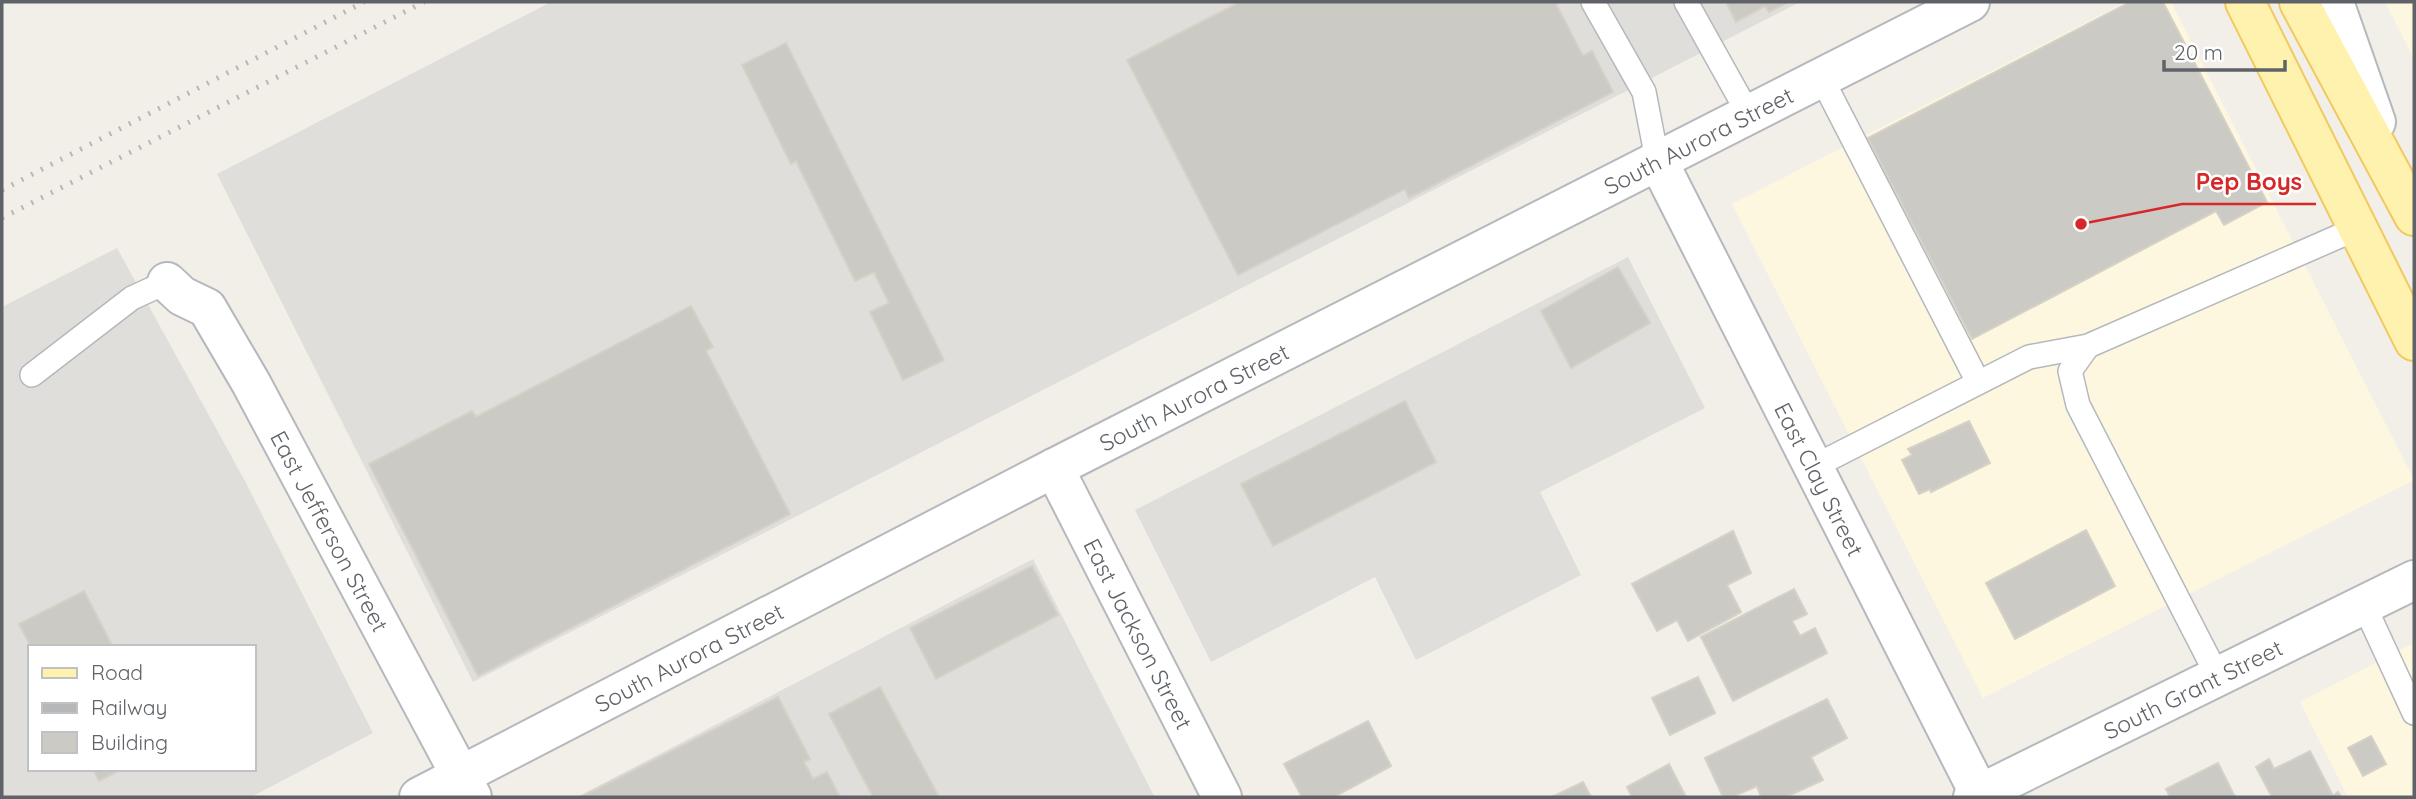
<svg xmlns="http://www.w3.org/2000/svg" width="2416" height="799" viewBox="0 0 2416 799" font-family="Quicksand,sans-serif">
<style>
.commercial{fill:#fef7e0}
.industrial{fill:#e0deda;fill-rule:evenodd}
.building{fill:#cccac5;stroke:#d6d1c6;stroke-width:2}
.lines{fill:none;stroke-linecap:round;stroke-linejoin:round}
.service-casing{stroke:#b5b8bc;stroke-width:26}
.minor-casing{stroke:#b5b8bc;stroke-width:42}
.primary-casing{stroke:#f2c960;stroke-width:42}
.service{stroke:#fff;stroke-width:23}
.minor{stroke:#fff;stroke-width:38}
.primary{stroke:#fff2af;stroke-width:38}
.rail{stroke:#b6b7b8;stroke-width:5;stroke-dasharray:2 9;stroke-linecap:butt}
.labels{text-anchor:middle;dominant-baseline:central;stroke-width:5;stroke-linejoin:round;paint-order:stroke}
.street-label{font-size:23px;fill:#5f6368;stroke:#fff}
.leader{fill:none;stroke:#d62828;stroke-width:2.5}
.callout-dot{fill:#d62828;stroke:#fff;stroke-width:2.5}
.callout-label{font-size:24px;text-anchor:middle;font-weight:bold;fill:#d62828;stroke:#fff;stroke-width:5;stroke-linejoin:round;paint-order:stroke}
</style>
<rect width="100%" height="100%" fill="#f1efe8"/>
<path class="commercial" d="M2126,2H2171L2414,480L1983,698L1732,204Z
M2385,2H2414V59Z
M2414,643V797H2348L2300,702Z"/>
<path class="industrial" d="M551,2H1800L473,682L217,174Z
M117,248L246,483L373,733L251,797H2V307ZM30,647H254V769H30Z
M1628,257L1705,408L1540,492L1581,575L1416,660L1375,577L1211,662L1135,510Z
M1033,559L1154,796L577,797Z"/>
<path class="building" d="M1240,2H1555L1583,56L1592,51L1613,92L1409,198L1405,189L1238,275L1127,60Z
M1726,2H1788L1769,12L1765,6L1736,22Z
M2130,2H2163L2267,202L2224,225L2216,211L1972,339L1868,138Z
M786,43L944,360L903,380L870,312L889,303L874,272L855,281L796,161L791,164L742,65Z
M1618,267L1650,323L1571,368L1541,311Z
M691,306L713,347L706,351L790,514L478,676L369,464L472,411L476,417Z
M1405,401L1436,462L1273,546L1241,484Z
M1969,421L1990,463L1931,492L1930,489L1919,494L1902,460L1912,455L1908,449Z
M2086,530L2115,586L2015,639L1986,583Z
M1733,531L1751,573L1727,585L1741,612L1688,641L1677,620L1657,631L1632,584Z
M1032,566L1058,615L936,679L910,628Z
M1794,589L1807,614L1792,621L1800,636L1815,628L1827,653L1733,701L1701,637Z
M84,591L113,647H31L19,624Z
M1698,677L1715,713L1670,735L1652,698Z
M880,687L939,797H873L829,714Z
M778,697L810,759L804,762L813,779L827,772L840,797H581Z
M1827,699L1847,738L1811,757L1823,780L1786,797H1761L1757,786L1732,797H1723L1705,758Z
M1368,721L1391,766L1334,797H1302L1284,764Z
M2371,736L2386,764L2363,776L2348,748Z
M2310,751L2333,796L2338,792L2341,797H2272L2256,767L2269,759L2274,769Z
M2218,763L2235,797H2170L2166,789Z
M1669,764L1686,797H1632L1627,787Z
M93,769H122L99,781Z
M1583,782L1591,797H1552Z"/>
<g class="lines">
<defs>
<path id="service" d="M1593,2L1644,92L1657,159
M1686,2L1748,113
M1821,77L1978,382
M32,375L132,298L167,282
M1813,467L2029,357L2088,346
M2364,605L2414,713
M2218,677L2078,405L2070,371L2088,346L2358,228"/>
<g id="minor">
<path d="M2334,2L2376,122"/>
<path id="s1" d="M1657,159L1981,797"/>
<path id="s2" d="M167,282L182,296L207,308L251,383L472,797"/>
<path id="s3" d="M1054,468L1222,797"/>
<path id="s4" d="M419,797L1054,468L1970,2"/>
<path id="s5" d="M1973,797L2414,580"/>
</g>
<path id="primary" d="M2245,2L2414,341
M2299,2L2414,216"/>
</defs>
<use href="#service" class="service-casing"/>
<use href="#minor" class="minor-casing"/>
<use href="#primary" class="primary-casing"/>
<use href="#service" class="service"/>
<use href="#minor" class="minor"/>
<use href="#primary" class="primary"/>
<path class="rail" d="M2,190L364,2
M2,218L424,2"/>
</g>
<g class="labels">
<g class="street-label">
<text stroke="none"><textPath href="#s4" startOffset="1438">South Aurora Street</textPath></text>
<text stroke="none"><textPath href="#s4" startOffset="872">South Aurora Street</textPath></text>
<text stroke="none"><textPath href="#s1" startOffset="359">East Clay Street</textPath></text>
<text stroke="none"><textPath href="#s2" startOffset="303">East Jefferson Street</textPath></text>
<text stroke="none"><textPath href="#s3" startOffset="186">East Jackson Street</textPath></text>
<text stroke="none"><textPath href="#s4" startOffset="304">South Aurora Street</textPath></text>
<text stroke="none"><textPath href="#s5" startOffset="245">South Grant Street</textPath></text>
</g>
</g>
<path class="leader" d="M2081 224L2182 204H2316"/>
<circle class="callout-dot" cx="2081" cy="224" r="7"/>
<g class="callout-label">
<text x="2249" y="190">Pep Boys</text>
</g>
<rect width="2416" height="799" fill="none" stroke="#5f6368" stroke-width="7"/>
<rect x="28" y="645" width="228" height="126" fill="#ffffff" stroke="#bfc1c3" stroke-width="2"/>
<rect x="42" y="668" width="35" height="10" fill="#fff2af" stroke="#bfc1c3" stroke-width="2"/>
<text x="91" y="680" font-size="21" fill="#5f6368">Road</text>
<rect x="42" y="703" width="35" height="10" fill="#b6b7b8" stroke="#bfc1c3" stroke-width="2"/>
<text x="91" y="715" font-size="21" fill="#5f6368">Railway</text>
<rect x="42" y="732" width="35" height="21" fill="#cccac5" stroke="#bfc1c3" stroke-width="2"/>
<text x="91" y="750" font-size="21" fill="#5f6368">Building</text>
<path d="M2164 60v10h121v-10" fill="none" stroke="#5f6368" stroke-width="3.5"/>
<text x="2174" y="60" font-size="21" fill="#5f6368" stroke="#ffffff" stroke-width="5" paint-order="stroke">20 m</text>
</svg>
